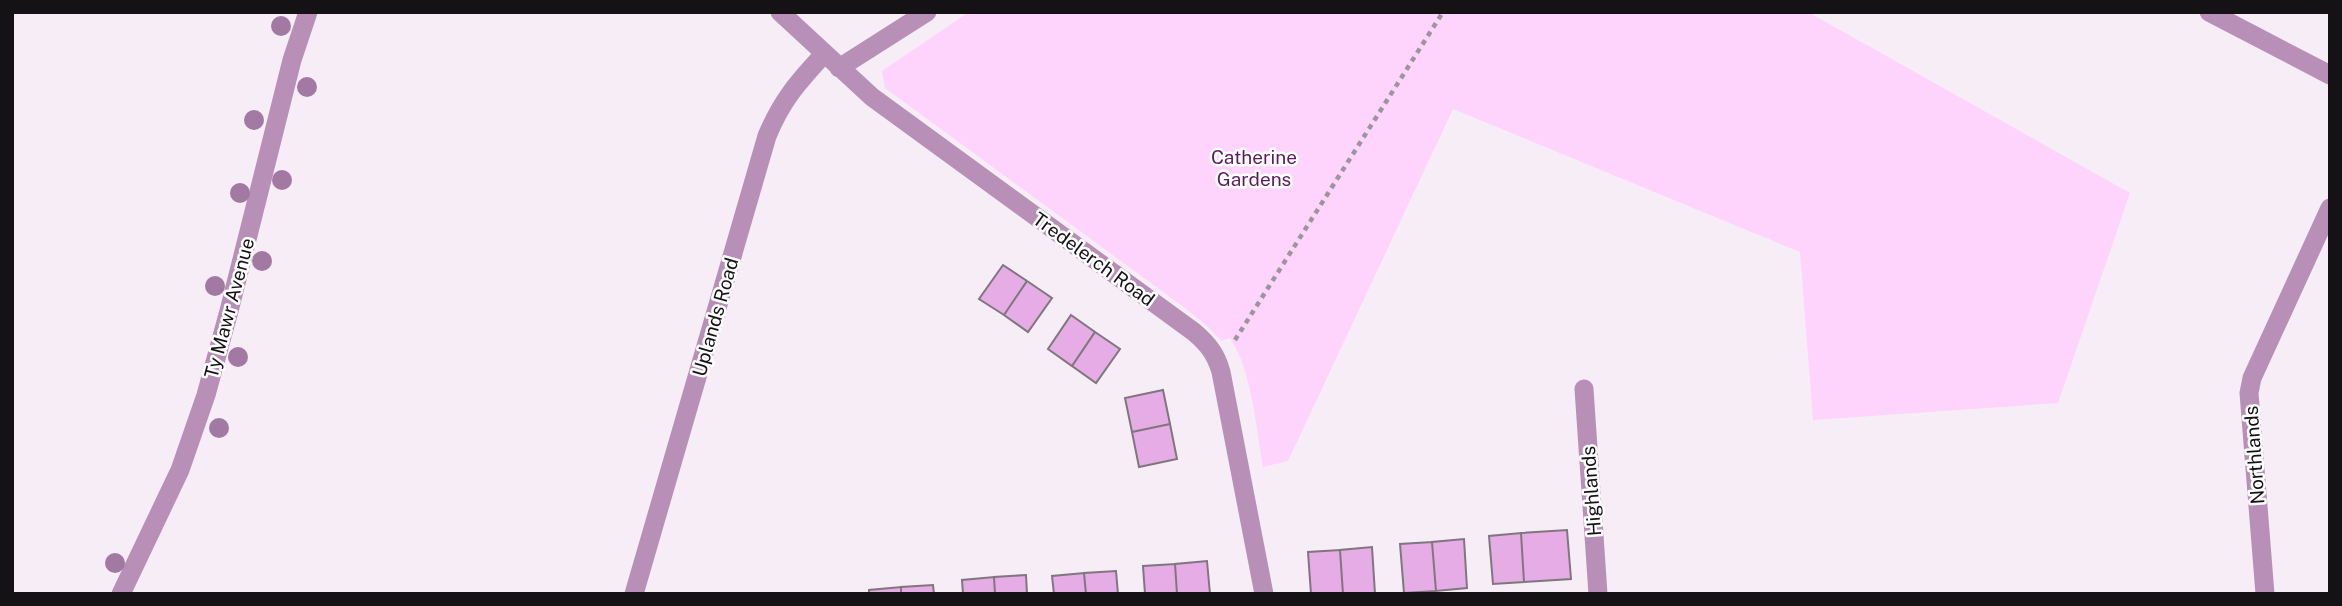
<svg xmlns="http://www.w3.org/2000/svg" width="2342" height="606" viewBox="0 0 2342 606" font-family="'Public Sans',sans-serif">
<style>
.green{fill:#fed3fc}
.building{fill:#e6ace5;stroke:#7f767e;stroke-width:2}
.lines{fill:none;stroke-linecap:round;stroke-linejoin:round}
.path{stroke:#9c959c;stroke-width:4.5;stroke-dasharray:5 5;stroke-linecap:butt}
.minor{stroke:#b890b7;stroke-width:19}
.tree{fill:#a279a3}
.labels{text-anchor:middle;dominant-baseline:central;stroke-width:5;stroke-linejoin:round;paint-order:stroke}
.park-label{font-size:19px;fill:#5d1a5f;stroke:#fefefe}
.street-label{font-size:19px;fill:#151215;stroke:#fefefe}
</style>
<rect width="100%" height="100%" fill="#f7edf7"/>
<path class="green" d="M969,12H1808L2130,193L2058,403L1813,420L1800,252L1453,109L1288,461L1263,467C1256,427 1252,371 1230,338L1222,341L1207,326L1185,308L885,88L882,71Z"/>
<path class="building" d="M1003,265L1027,281L1004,315L979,299Z
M1027,281L1052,298L1028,332L1004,315Z
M1071,315L1095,332L1072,366L1048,349Z
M1095,332L1120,349L1096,383L1072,366Z
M1163,390L1170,424L1132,432L1125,398Z
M1170,424L1177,459L1139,467L1132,432Z
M1567,530L1571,579L1524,582L1521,533Z
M1521,533L1524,582L1493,584L1489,536Z
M1464,539L1467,588L1436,591L1432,542Z
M1432,542L1436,591L1404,593L1400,544Z
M1372,547L1375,594H1343L1340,550Z
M1340,550L1343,594H1311L1308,552Z
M1207,561L1210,594H1177L1175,564Z
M1175,564L1177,594H1145L1143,566Z
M1116,571L1118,594H1086L1084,573Z
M1084,573L1086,594H1054L1052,576Z
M1026,575L1027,594H995L994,577Z
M994,577L995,594H963L962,580Z
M933,585L934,594H901V587Z
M901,587V594H869V590Z"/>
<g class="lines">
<path class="path" d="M1235,340L1443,12"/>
<path class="minor" d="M780,12L872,97L1194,332C1208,344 1216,354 1221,372L1264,594
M2209,12L2330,75
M839,68L927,12
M1584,389L1598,594
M121,594L180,470L206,395L229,311L292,60L308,12
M634,594L767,136C782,100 798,82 824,54
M2265,594L2249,393L2252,378L2330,208"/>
</g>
<g class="tree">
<circle cx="281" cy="26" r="10"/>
<circle cx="307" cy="87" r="10"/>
<circle cx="254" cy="120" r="10"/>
<circle cx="282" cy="180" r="10"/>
<circle cx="240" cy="193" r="10"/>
<circle cx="262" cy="261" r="10"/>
<circle cx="215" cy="286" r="10"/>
<circle cx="238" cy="357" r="10"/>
<circle cx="219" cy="428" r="10"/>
<circle cx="115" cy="563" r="10"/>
</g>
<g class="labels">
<g class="park-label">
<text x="1254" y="157">Catherine<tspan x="1254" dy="22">Gardens</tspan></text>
</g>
<g class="street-label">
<text transform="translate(1094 259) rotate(36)">Tredelerch Road</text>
<text transform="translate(229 308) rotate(-75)">Ty Mawr Avenue</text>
<text transform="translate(715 317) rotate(-74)">Uplands Road</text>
<text transform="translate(2254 455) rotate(-94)">Northlands</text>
<text transform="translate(1591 491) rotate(-94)">Highlands</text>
</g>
</g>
<rect width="2342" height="606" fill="none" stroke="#151215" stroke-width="28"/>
</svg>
